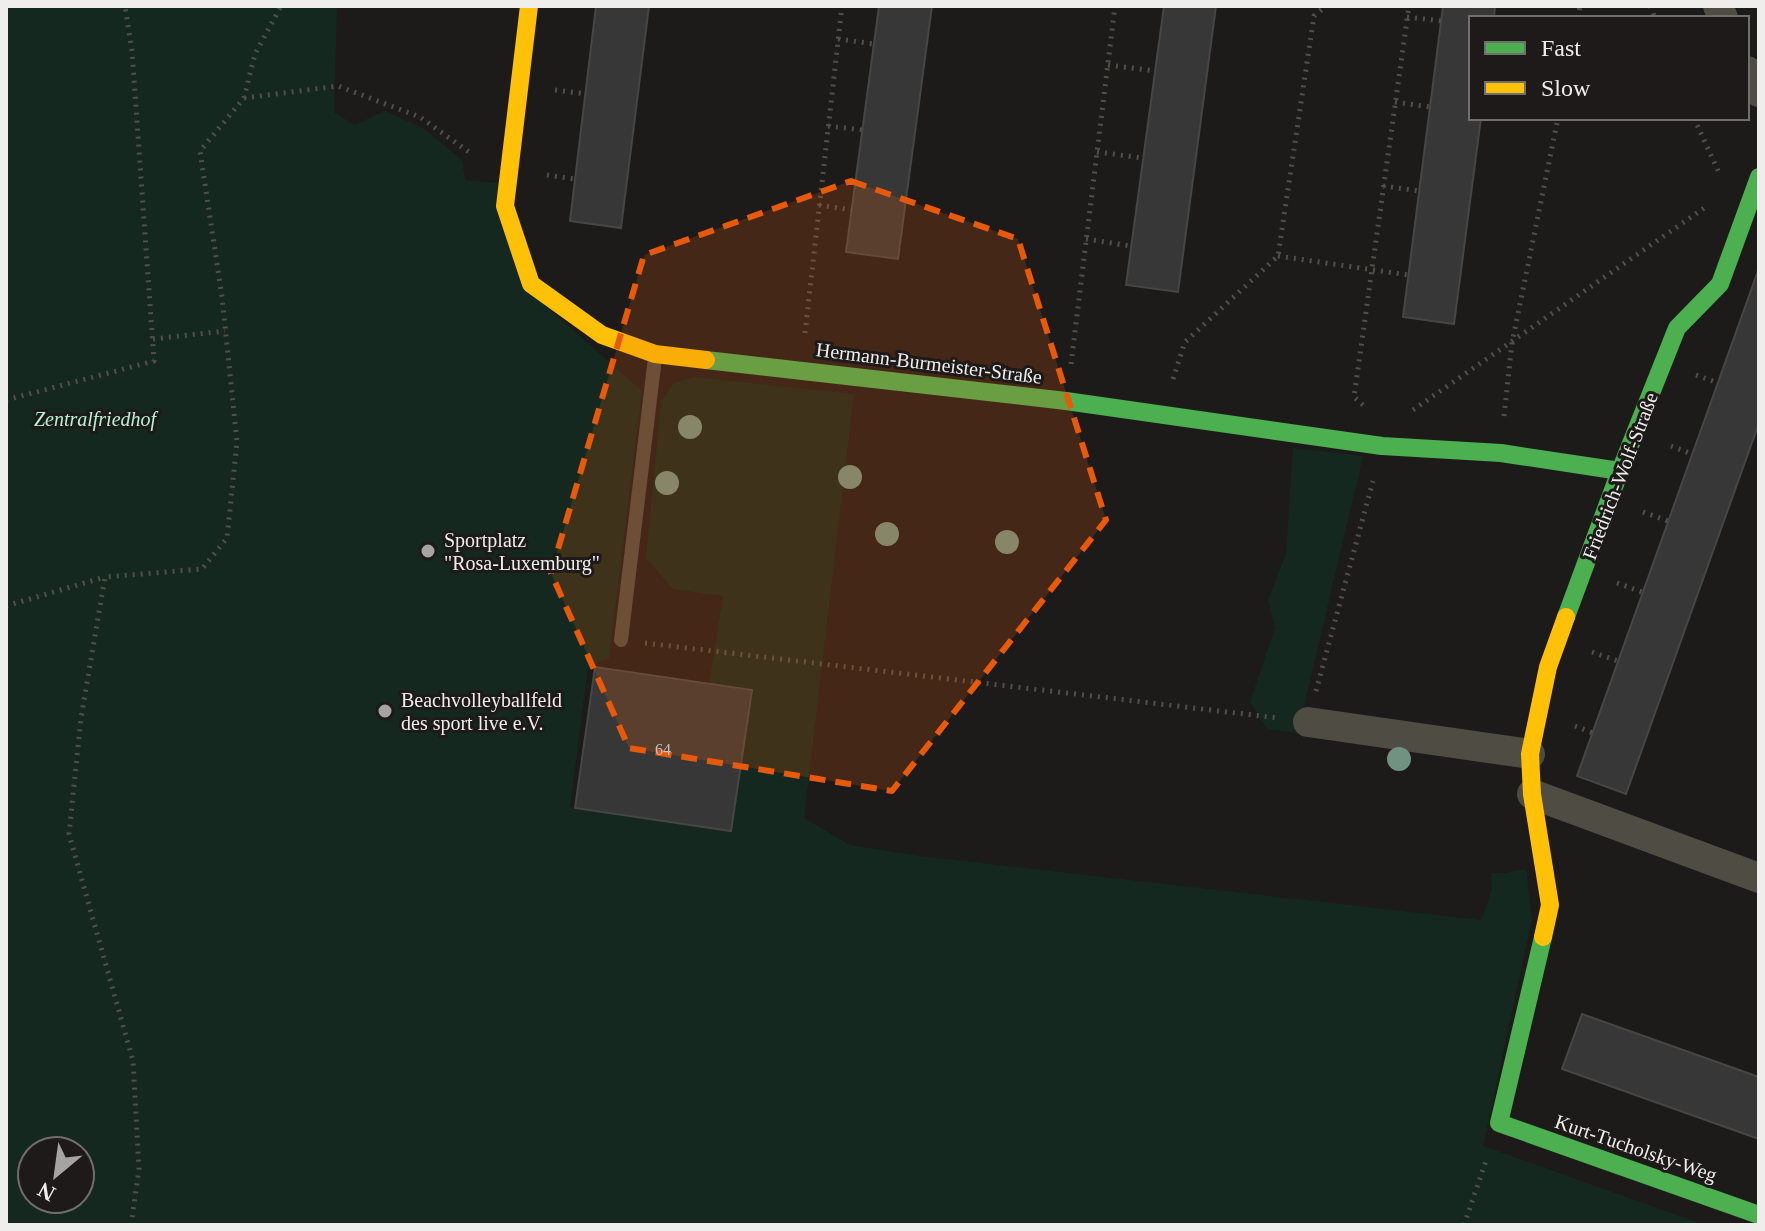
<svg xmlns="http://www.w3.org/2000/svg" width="1765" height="1231" viewBox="0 0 1765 1231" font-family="Georgia,serif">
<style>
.green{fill:#15281f;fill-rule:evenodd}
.building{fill:#383737;stroke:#464646;stroke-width:2}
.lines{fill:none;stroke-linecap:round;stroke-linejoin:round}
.path{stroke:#524f49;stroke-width:5;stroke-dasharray:2 6;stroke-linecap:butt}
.lane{stroke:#4f4c43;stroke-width:14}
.street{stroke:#4f4c43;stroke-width:30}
.fast{stroke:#4caf50;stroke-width:18}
.slow{stroke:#ffc107;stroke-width:18}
.tree{fill:#719281}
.marked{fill:#e8590c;fill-opacity:0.2;stroke:#e8590c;stroke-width:6;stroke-dasharray:16 10;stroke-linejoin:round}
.poi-dot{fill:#a6a4a3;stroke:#1d1a19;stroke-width:3}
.labels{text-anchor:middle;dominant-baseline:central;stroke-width:6;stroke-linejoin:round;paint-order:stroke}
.number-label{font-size:16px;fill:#c2c0c0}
.street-label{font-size:20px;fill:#f0eeed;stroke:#1d1a19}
.park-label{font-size:20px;font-style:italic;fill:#b7f4d5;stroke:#1d1a19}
.poi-label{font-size:20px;fill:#f0eeed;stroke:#1d1a19;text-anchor:start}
</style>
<rect width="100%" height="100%" fill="#1c1b1a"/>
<path class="green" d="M6,6H337L334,112L354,125L385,111L423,128L462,160L465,180L502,184L521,284L642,391L609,658L588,667L570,807L730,831L752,690L709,684L723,596L673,589L646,558L661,402L674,383L695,377L854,394L804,818L850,845L919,856L1481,920L1492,890L1491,873H1505L1526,869L1532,919L1483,1146L1705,1225H6ZM32,1151H80V1199H32Z
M1293,448L1363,456L1298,732L1347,740L1267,729L1250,702L1275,628L1268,600L1286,553Z"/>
<path class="building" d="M596,6H649L621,228L570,221Z
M879,6H932L898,259L846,252Z
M1164,6H1216L1178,292L1126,285Z
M1443,6H1495L1494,18H1471V118H1481L1454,324L1403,317Z
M1759,268V423L1626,794L1577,776Z
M595,667L752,690L731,831L575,808Z
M1582,1014L1759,1077V1139L1562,1069Z"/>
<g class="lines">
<path class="path" d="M1650,6L1655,18
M1407,17L1441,21
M1578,18L1580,6
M838,39L874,44
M1108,65L1155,71
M555,90L586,94
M244,98L338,86L420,117L473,155
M1395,102L1430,107
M1694,118L1720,175
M828,126L863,130
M1097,152L1143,158
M547,175L575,179
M1383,186L1419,191
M819,205L852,210
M1086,239L1131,246
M1278,256L1408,275
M805,333L842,6
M153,339L225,331
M1071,364L1115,6
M1696,375L1718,383
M1173,379L1185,342L1278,256L1314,16L1326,6
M6,400L154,361L132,51L125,6
M1363,405L1354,397L1409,6
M1413,410L1707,206
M1504,416L1512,343L1558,118
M1671,446L1692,454
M1643,512L1668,521
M1617,583L1642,592
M6,606L105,577
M645,643L1278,718
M1592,652L1618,661
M1316,691L1373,481
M1575,726L1593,733
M131,1225L139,1169L133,1061L69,834L81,718L105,577L202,569L227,538L237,442L222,297L200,151L244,98L255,54L281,6
M1464,1225L1487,1158"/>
<path class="lane" d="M621,640L655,358"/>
<path class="street" d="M1718,6L1723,18
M1747,71L1759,92
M1308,722L1530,754
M1532,794L1759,878"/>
<path class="fast" d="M706,360L1066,401L1382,446L1501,453L1620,471
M1566,617L1620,471L1677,328L1720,284L1759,177
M1543,937L1499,1123L1759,1215"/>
<path class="slow" d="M529,6L505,206L531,284L602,335L655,354L706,360
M1543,937L1550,905L1532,794L1530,754L1548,667L1566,617"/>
</g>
<g class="tree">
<circle cx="690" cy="427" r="12"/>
<circle cx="850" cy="477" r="12"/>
<circle cx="667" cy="483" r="12"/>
<circle cx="887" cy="534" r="12"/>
<circle cx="1007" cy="542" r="12"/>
<circle cx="1399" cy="759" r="12"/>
</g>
<path class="marked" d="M851,181L1018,239L1106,520L892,791L629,748L551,573L644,255Z"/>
<g class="poi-dot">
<circle cx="428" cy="551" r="8"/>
<circle cx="385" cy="711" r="8"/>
</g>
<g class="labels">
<g class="number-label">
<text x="663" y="749">64</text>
</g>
<g class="street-label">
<text transform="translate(929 363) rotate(7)">Hermann-Burmeister-Straße</text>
<text transform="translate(1620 476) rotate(-69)">Friedrich-Wolf-Straße</text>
<text transform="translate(1636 1148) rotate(19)">Kurt-Tucholsky-Weg</text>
</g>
<g class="park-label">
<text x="95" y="419">Zentralfriedhof</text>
</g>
<g class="poi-label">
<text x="444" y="540">Sportplatz<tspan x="444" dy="23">"Rosa-Luxemburg"</tspan></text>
<text x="401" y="700">Beachvolleyballfeld<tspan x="401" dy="23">des sport live e.V.</tspan></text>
</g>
</g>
<rect width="1765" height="1231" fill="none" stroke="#f0eeed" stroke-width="16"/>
<rect x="1469" y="16" width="280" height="104" fill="#1d1a19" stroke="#716f6e" stroke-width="2"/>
<rect x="1485" y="42" width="40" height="12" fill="#4caf50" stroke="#716f6e" stroke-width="2"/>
<text x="1541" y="56" font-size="24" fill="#f0eeed">Fast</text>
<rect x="1485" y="82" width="40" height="12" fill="#ffc107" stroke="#716f6e" stroke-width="2"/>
<text x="1541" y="96" font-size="24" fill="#f0eeed">Slow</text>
<g transform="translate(56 1175) rotate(209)"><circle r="38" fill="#1d1a19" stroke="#716f6e" stroke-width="2"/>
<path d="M0-6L14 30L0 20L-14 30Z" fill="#a6a4a3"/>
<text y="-12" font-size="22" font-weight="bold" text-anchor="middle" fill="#f0eeed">N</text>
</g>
</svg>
